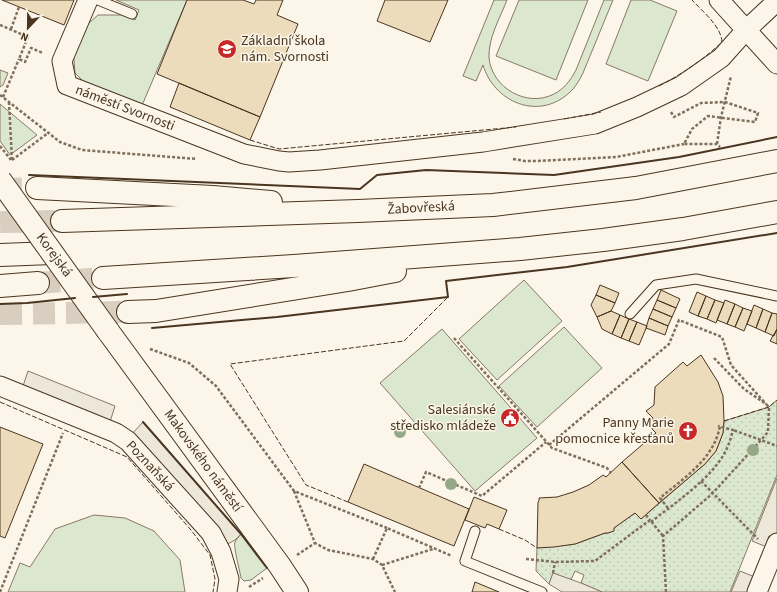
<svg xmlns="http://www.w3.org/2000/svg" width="777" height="592" viewBox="0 0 777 592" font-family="'Source Sans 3',sans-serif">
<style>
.grass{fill:#dce7d0;stroke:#887966}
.park{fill:url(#park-dots);stroke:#887966}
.parking{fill:#ede7d9;stroke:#887966}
.building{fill:#ecdcbc;stroke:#4a3520}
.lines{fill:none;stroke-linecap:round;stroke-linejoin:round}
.highway-tunnel{stroke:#d8cfc1;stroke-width:22;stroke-dasharray:22 11;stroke-linecap:butt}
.lane-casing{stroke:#4a3520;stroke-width:11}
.street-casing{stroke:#4a3520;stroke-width:21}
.secondary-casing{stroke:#4a3520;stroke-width:24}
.highway-casing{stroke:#4a3520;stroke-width:24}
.path{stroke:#7f6f5c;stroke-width:2.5;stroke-dasharray:3 2;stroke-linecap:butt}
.lane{stroke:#fbf6e9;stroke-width:9}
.street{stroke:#fbf6e9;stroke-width:19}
.secondary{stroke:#fbf6e9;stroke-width:22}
.highway{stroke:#fbf6e9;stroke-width:22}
.secondary-bridge-casing{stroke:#4a3520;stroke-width:24;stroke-linecap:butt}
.secondary-bridge{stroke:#fbf6e9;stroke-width:22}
.fence{stroke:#4a3520;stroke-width:1;stroke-dasharray:5 2;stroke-linecap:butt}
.wall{stroke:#4a3520;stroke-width:2}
.tree{fill:#96a887}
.labels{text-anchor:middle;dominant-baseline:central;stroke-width:3;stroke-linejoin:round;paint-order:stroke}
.poi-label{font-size:14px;fill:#4a3520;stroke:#fbf6e9;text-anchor:end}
.street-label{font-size:14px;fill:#4a3520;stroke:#fbf6e9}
</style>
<defs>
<pattern id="park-dots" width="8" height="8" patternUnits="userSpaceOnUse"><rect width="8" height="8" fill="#dce7d0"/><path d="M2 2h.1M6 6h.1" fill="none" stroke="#bec7b2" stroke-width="1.8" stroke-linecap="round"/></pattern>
</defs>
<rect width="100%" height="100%" fill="#fbf6e9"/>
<path class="grass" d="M116,0H187L140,110L92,90L75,73L73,47L79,32L98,15H121L135,20L139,10Z
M494,0H507C500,18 488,38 489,58C492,88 527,108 554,94C564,89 570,81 576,70L604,0H613L583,73C579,81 575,88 569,93C538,121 494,102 483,65L476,81L463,76Z
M519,0H588L556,80L496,56Z
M631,0H650L677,11L648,81L606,64Z
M0,70L8,73L3,85L0,87Z
M0,104L37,135L10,155L0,141Z
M524,280L562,321L497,380L459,339Z
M564,327L602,368L537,427L499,386Z
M442,329L537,438L475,491L380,383Z
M94,515L125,518L154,531L180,560L185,592H8L20,563L30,567L55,529Z
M241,534L267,568L251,580L244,581L241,578C240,571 233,546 235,542C236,539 239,537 241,534Z"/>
<path class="park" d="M777,400V475L730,592H602L581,583L584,575L575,571L571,580L553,573L549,584L536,571L537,548L575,544L605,533H608L613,531L614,528L635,513L641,519L705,464L716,451L723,433L724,421L769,407Z"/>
<path class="parking" d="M28,371L115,406L109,425L22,389Z
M143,422L241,534L235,540L226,545L131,435Z
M777,478V543L774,550L752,541Z
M740,571L762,580L757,592H731Z
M553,573L581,583L602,592H562L549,584Z"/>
<path class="building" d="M2,0H74L64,25Z
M187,0H243L254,4L256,0H283L277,15L298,24L260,117L157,74Z
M385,0H448L430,42L377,21Z
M179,83L260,117L250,140L170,107Z
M600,285L619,293L615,303L596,295Z
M661,290L680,299L676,308L657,300Z
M697,292L706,296L698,316L689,312Z
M596,295L615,303L611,311L597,317L591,305Z
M706,296L715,300L707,319L698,316Z
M657,300L676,308L672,317L653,309Z
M715,300L724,303L716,323L707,319Z
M725,300L735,304L727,324L717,320Z
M735,304L743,308L735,327L727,324Z
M754,305L763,309L756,328L747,324Z
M743,308L752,311L744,331L735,327Z
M653,309L672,317L668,326L649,318Z
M763,309L772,313L765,332L756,328Z
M611,311L620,315L612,334L602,329L597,317Z
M772,313L777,314V329L774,336L765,332Z
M620,315L629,319L621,338L612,334Z
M649,318L668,326L665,335L646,328Z
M629,319L637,322L629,341L621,338Z
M637,322L647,326L639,345L629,341Z
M777,329V344L770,341Z
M701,355L718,382L723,396L724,421L723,433L716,451L705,464L659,503L622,462L656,433L652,429L653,418L646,411L654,405L655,387L683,362L687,366Z
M0,427L43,444L5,538L0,536Z
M622,462L659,503L641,519L635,513L614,528V531L608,533H605L575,544L554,547L537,548L538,502L539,501V498L557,497L573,492L589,485L603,475L606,477Z
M364,464L469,509L454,546L348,502Z
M474,497L507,510L499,529L487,524L485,528L465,520Z
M475,582L499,592H472Z"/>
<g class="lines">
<path class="highway-tunnel" d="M0,189L37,188
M0,222L62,221
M38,283L103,278
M0,314L128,312"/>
<defs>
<path id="lane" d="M98,0L132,14
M630,314L656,285L696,279L777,296
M475,531L465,561L542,592"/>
<path id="street" d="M88,0L62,61L67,85L244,154L279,161L289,162L320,160L483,142L595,124L637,107L681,86L721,58L746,30L777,1
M719,0L777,64
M0,386L116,433L128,441L211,533L221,552L229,579L227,592
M757,592L777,543"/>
<path id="secondary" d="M108,331L280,566L297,592"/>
<path id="highway" d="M37,188L213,197L271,202
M62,221L358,211L493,205L636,188L777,161
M0,255L52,253
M103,278L294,266L520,249L603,240L683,229L777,212
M0,286L38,283
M128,312L156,311L348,280L395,271"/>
</defs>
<use href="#lane" class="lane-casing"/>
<use href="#street" class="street-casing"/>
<use href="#secondary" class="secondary-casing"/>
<use href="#highway" class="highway-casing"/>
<path class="path" d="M0,25L28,37L19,59L25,62L31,48L43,53
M11,29L19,7
M0,95L60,142L82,150L197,159
M3,97L19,59
M9,102L12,160
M671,112L674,117L701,103L725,102L758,113L755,122L708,116L692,129L684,144H717L720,147
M717,144L721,117L731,76
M0,146L11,160
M513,159L525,161H536L616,157L684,144
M12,160L48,133
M454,338L552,448L607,468L611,473
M150,349L189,363L216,386L294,491L387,528
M714,358L744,389L766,404L769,407L768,432L761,440L733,430
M549,445L669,344L679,320L722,337L731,365L766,404
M701,481L758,539
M419,488L426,472L482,496L546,442
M294,491L315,543L328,550L373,559L382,565L395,592
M668,508L660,498C684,478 714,459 720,426
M646,515L650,520
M651,522C671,506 703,484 718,463C726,453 730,442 733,430L718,426
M297,555L315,543
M373,559L387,528L452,556
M526,559L555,562L595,561L650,520L663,536
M382,565L433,549
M553,573L555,562
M249,587L263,578
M0,592L63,433
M666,592L663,536L712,494L761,440L777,446"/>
<use href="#lane" class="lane"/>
<use href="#street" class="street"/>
<use href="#secondary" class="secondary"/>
<use href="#highway" class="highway"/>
<defs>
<path id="secondary-bridge" d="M0,180L108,331"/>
</defs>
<use href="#secondary-bridge" class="secondary-bridge-casing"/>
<use href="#secondary-bridge" class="secondary-bridge"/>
<path class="fence" d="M659,86C682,74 703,60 722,42C721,26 703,12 692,0
M564,119L601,112
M250,140L279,149L516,127
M0,402L127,457L191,530L210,555L215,579L213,592
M724,421L769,407L777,400
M348,502L306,485L230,364L404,341L448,297
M499,529L525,540L537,548"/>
<path class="wall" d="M29,175L360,189L377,175L426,170L554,175L679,157L777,137
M93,297L127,294
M0,304L27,303L75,298
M152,328L277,317L448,297L446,281L567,267L777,233
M143,422L241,534L267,568"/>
</g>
<g class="tree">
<circle cx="400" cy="432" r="6"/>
<circle cx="753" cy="450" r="6"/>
<circle cx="451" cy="484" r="6"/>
</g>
<defs>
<symbol id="school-disc" viewBox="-11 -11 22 22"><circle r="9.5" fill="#c62828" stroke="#fbf6e9"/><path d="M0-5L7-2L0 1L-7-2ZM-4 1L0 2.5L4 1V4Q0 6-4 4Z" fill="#fff"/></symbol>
<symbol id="civic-disc" viewBox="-11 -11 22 22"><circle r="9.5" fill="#c62828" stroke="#fbf6e9"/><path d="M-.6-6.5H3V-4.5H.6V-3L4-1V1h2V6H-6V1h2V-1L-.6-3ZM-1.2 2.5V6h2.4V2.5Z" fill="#fff"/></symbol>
<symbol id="church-disc" viewBox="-11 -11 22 22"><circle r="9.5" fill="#c62828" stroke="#fbf6e9"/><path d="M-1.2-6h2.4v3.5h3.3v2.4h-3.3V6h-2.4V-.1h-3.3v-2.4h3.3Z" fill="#fff"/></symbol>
</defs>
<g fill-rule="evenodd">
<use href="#school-disc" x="216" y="38" width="22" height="22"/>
<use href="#civic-disc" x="499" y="407" width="22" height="22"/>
<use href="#church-disc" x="677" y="420" width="22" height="22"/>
</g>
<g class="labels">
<g class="poi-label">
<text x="241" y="41" text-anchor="start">Základní škola<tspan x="241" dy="16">nám. Svornosti</tspan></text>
<text x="496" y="410">Salesiánské<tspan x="496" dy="16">středisko mládeže</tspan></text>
<text x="674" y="423">Panny Marie<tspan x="674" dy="16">pomocnice křesťanů</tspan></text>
</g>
<g class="street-label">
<text transform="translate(125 108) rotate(21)">náměstí Svornosti</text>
<text transform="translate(421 208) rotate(-3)">Žabovřeská</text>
<text transform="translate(54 255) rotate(54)">Korejská</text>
<text transform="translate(203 461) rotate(54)">Makovského náměstí</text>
<text transform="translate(150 466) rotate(47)">Poznaňská</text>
</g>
</g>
<g transform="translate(28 28) rotate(202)" stroke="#fbf6e9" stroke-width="3" paint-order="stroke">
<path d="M0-3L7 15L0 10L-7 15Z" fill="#4a3520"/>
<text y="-6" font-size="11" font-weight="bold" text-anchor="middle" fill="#4a3520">N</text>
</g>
</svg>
